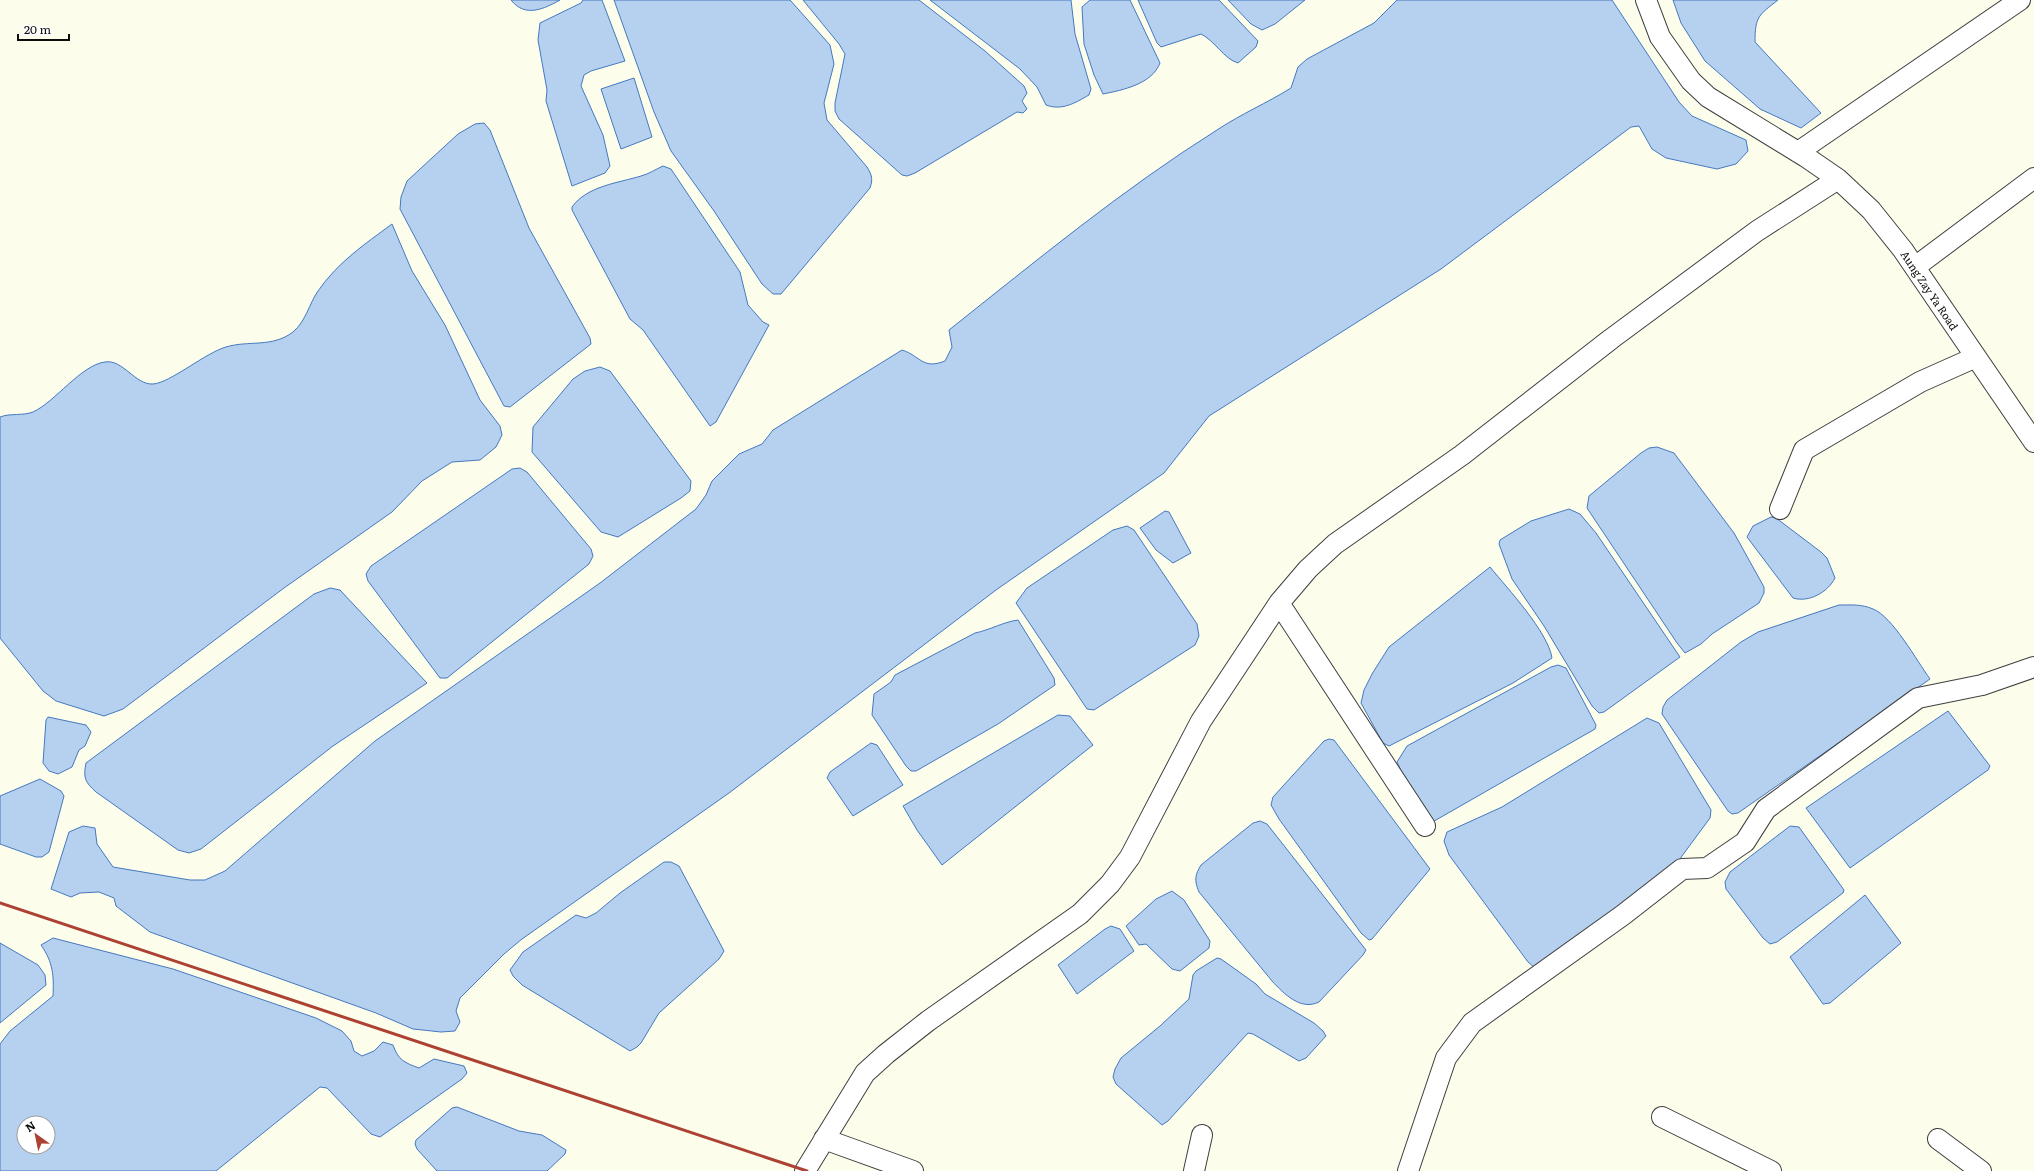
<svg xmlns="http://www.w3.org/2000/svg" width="2034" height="1171" viewBox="0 0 2034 1171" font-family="Literata,serif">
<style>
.water{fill:#b6d0ef;stroke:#4579be;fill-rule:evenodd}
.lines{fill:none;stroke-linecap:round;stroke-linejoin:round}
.minor-casing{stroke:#3f3f3f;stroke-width:22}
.minor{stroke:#fff;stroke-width:20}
.rail{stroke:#ac4233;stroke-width:3}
.labels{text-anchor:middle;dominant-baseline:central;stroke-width:4;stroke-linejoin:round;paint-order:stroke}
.street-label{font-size:11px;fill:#0c0c0c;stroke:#fff}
</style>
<rect width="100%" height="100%" fill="#fdfdec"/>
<path class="water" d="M511,0H560C544,9 525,18 511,0Z
M583,0H602L625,61L591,71L584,75L581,86L603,135L610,166L605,173L572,186L546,101L547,90L538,40L540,23L581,3Z
M614,0H790L830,45L834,64L824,103L827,120L867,167C872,175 873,179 870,188L781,294H773L762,284L714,211L671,151L654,112Z
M803,0H919L985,51L1024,86L1027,93L1022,101L1027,109L1023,113L1017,112L915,173L907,176L902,175L839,119L835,111V103L845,54L839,44Z
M930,0H1071L1075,34L1091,89L1089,95C1075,103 1062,111 1046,105L1037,87L1020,69Z
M1090,0H1130L1160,63C1152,84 1123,90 1103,94L1094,75L1084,44L1082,7Z
M1138,0H1219L1258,41L1256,47L1238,63C1224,59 1215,41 1201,34L1161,47L1157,43Z
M1228,0H1305L1275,24L1262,30L1251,24Z
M1397,0H1612L1679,102L1692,116L1746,140L1748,151L1736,164L1717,169L1666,158L1652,149L1639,126L1631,127L1441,269L1209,416L1164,473L996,590L729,793L522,939L504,954L460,998L456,1011L460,1022L455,1031L441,1032L413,1029L376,1013L150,932L116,906L114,898L99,892L80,893L71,897L51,889L69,832L83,826L95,828L97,844L113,867L190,880H205L225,871L375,741L600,583L696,509L706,495L712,481L739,454L762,444L773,430L902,350C921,356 922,370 945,361L952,347L949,330C1036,261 1123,189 1217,130C1241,114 1267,103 1291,88L1298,67L1307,59L1374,23Z
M1673,0H1778C1759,15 1755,16 1755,42L1821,113L1801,128L1760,109L1705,61L1681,23Z
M634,78L652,137L621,149L601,89Z
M484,123L490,130L529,228L590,338L591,344L510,407L504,406L400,209L401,197L407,181L458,134L475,124Z
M663,166L671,169L740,272L748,305L763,322L769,325L716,422L710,426L643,330L630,319L572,210V207C587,186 618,183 641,176C649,174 656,169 663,166Z
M392,224L412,271L445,325L480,400L500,426L502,435L496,447L480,460L452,462L422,481L392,512L284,588L123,709L104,716L56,701L43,691L0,638V417C10,413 23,416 33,412C55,402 81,365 105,362C123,359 135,385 153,384C170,383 205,353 226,347C249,340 272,348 293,332C306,321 309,304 318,291C338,262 365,244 392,224Z
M600,367L610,371L691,481L690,491L681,498L618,537L601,532L532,452L533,427L573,379L585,371Z
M1657,447L1674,453L1734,533L1764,587V593L1759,603L1712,634L1701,644L1685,653L1677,643L1587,508L1589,496L1641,453L1649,448Z
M520,468L527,472L591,549L593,556L589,564L447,678H440L368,581L366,574L371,566L512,469Z
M1569,509L1580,514L1596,533L1680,657L1604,712L1599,713L1592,706L1544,626L1512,579L1499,544L1500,540L1531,521Z
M1165,511L1169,512L1191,553L1173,563L1156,550L1140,528Z
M1771,517L1776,518L1821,552L1827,558L1835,578C1828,592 1809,603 1793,598L1747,537L1753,526Z
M1127,526L1134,530L1197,624L1199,636L1195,645L1094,710L1087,709L1016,603L1027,588L1113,530Z
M1490,567C1508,589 1548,632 1552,658L1513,683L1389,746L1383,743L1361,703L1364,690L1372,674L1389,647Z
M330,588L340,590L427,683L333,746L201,849L189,853L178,850L96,792C85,782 83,778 86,763L314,594Z
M1839,605C1851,605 1862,604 1873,609C1892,616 1917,661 1930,679L1738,813L1732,814L1728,811L1662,714L1663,707L1667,700L1741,642L1758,632Z
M1018,620L1054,678L1055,685L998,724L916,771H911L906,766L872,715L874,694L891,682L895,675L975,633C990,630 1003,622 1018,620Z
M1558,665L1566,668L1596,725L1595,729L1429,824L1425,822L1397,762L1407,746L1551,667Z
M1948,711L1990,766L1988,770L1850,868L1806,808Z
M1058,715L1070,716L1093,745L942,865L917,830L903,806Z
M48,717L86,725L91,732L85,746L79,750L72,767L58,774L49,771L43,763L46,720Z
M1647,718L1659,723L1711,810L1710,818L1668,875L1535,968L1528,962L1449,855L1444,841L1447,832L1502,807Z
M1329,739L1334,740L1430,869L1372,939L1369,940L1361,933L1279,819L1271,805L1273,797L1324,741Z
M871,743L877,745L903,785L853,816L827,778L830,772Z
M40,779L61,791L64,796L49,852L42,857H36L0,844V796Z
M1260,821L1267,824L1366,950L1363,955L1319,1002C1301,1011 1284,994 1272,981L1199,892C1194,880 1195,875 1201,865L1253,823Z
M1790,826L1799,827L1844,890L1843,893L1777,942L1770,944L1763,938L1726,889L1725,882L1730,872Z
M664,862H671L679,866L724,951L719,959L659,1013L641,1043L637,1047L630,1051L522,985L513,976L510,970L523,952L576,915L586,918L596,913L620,893Z
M1172,891L1184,900L1210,941L1209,948L1180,971L1172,969L1146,944L1139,945L1126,926L1156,899Z
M1865,895L1901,943L1830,1003L1823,1004L1790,957Z
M1111,926L1120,929L1134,951L1077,994L1058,965L1105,929Z
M53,938L173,969L316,1018L342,1031L351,1041L354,1051L362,1056L374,1051L383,1042L393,1045C398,1060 405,1063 419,1068L434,1059L464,1066L467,1073L462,1079L380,1137L371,1134L327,1088L320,1087L216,1171H0V1044L10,1031L53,996C54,976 53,962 41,945ZM24,1123H48V1147H24Z
M0,943L38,965L45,975L46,985L0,1023Z
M1217,958L1221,959L1256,984L1265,994L1314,1023L1323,1031L1326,1036L1306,1058L1299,1061L1253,1034L1248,1033L1168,1121L1162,1125L1116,1084L1113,1077L1115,1069L1121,1058L1160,1026L1189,999L1193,975L1196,971Z
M457,1107L519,1131L542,1135L566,1150L565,1154L547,1171H437L417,1149L415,1144L416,1140L452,1108Z"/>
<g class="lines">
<defs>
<path id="minor" d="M1646,0L1660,37L1691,81L1708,97L1806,157L1838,179L1871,210L1903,250L2034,442
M1798,152L2020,0
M1915,267L2034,178
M1780,509L1804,450L1920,382L1976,357
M1279,603L1425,826
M1662,1117L1771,1171
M824,1139L913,1171
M1938,1139L1981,1171
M805,1171L865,1073L886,1054L928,1021L1080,914L1110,884L1130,857L1201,721L1279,603L1308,569L1335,544L1462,455L1611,339L1757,231L1838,179
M1194,1171L1202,1135
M1408,1171L1446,1058L1472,1023L1623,915L1682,869L1707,868L1745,842L1766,809L1918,698L1982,685L2034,667"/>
</defs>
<use href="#minor" class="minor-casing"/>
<use href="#minor" class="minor"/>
<path class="rail" d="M0,903L807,1171"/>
</g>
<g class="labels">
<g class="street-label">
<text transform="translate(1930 290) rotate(56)">Aung Zay Ya Road</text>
</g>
</g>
<g transform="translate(36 1135) rotate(327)"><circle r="19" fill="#ffffff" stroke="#9e9e9e"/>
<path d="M0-3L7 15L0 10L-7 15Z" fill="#ac4233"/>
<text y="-6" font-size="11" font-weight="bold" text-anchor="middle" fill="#0c0c0c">N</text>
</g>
<path d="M18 34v6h51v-6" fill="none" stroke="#0c0c0c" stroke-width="2"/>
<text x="24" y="34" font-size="12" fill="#0c0c0c" stroke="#ffffff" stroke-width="3" paint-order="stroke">20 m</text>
</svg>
